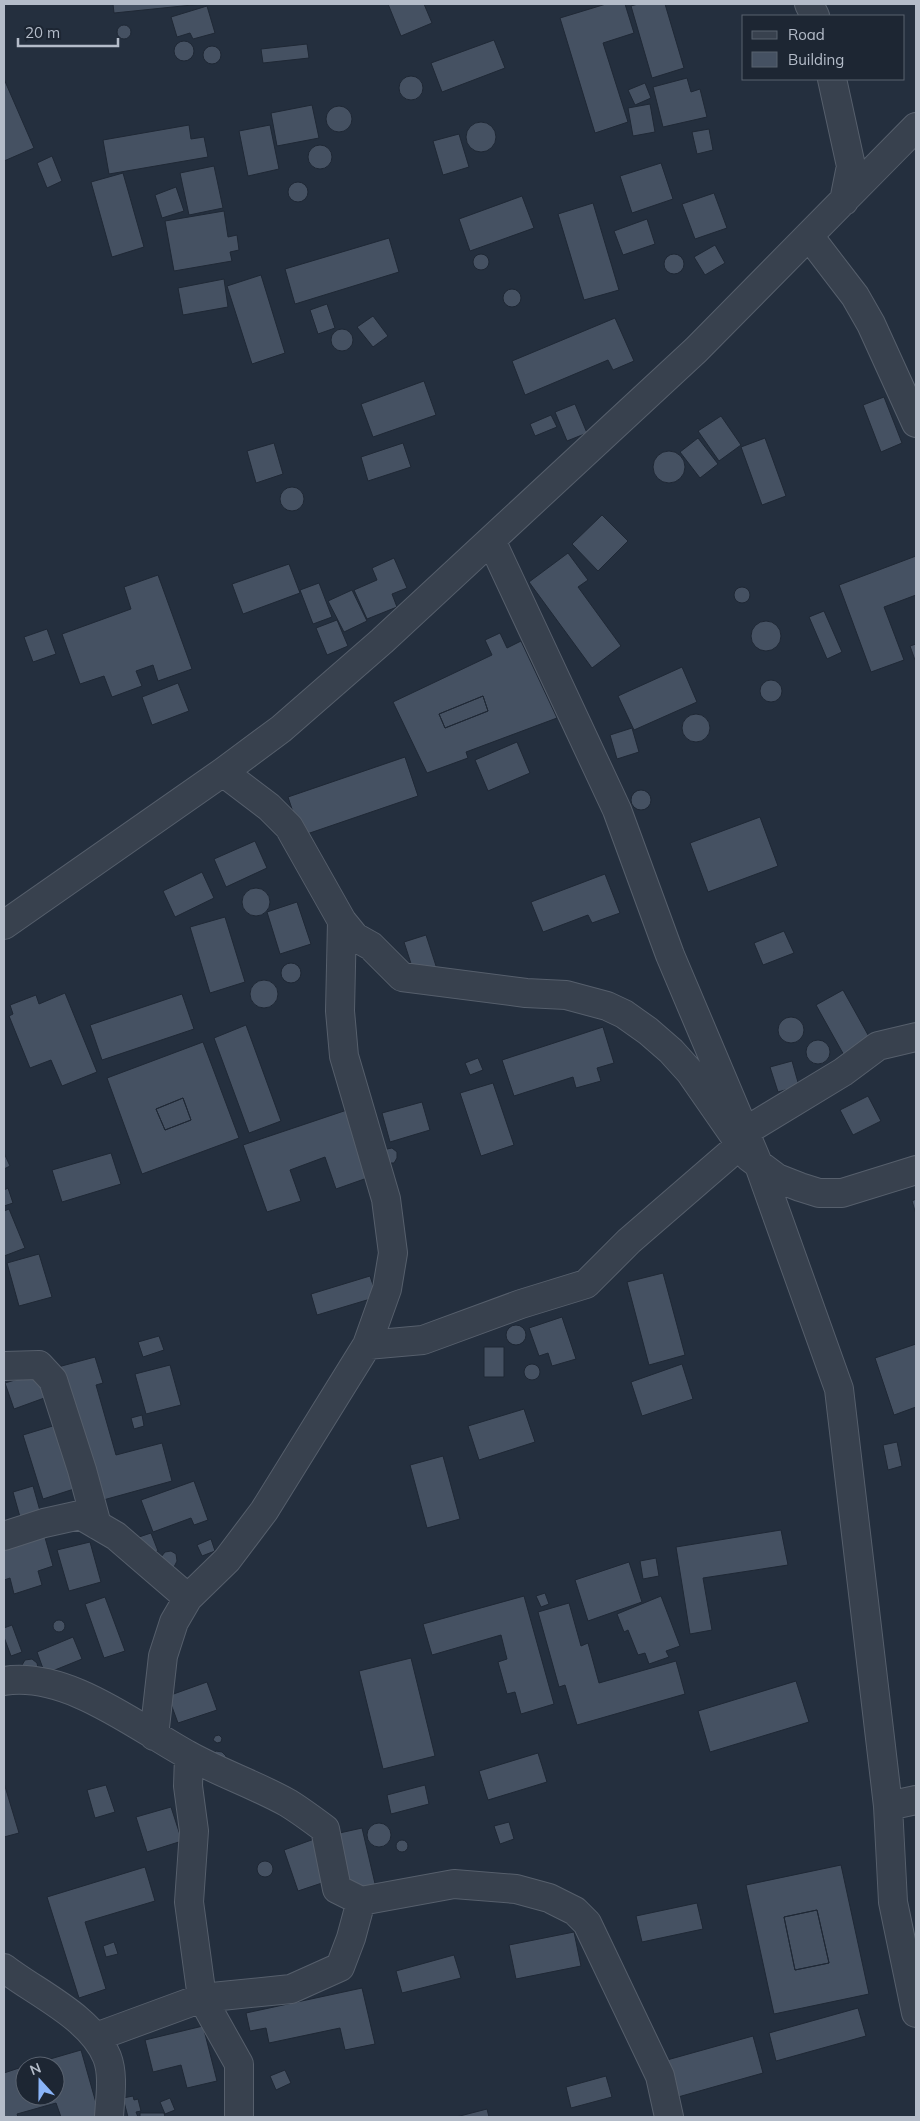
<svg xmlns="http://www.w3.org/2000/svg" width="920" height="2121" viewBox="0 0 920 2121" font-family="Mulish,sans-serif">
<style>
.building{fill:#455162;stroke:#1f2835;fill-rule:evenodd}
.lines{fill:none;stroke-linecap:round;stroke-linejoin:round}
.minor-casing{stroke:#565f6c;stroke-width:30}
.minor{stroke:#38414e;stroke-width:28}
</style>
<rect width="100%" height="100%" fill="#242f3e"/>
<path class="building" d="M113,4H202L114,13Z
M388,4H424L432,23L401,36Z
M606,4H625L634,33L603,43L628,122L595,133L560,18Z
M638,4H665L684,68L652,78L631,6Z
M207,6L215,33L193,39L190,33L177,37L171,17Z
M117 32a7 7 0 1 1 14 0a7 7 0 1 1-14 0Z
M494,40L505,68L442,92L431,63Z
M174 51a10 10 0 1 1 20 0a10 10 0 1 1-20 0Z
M307,44L309,58L263,63L261,49Z
M203 55a9 9 0 1 1 18 0a9 9 0 1 1-18 0Z
M399 88a12 12 0 1 1 24 0a12 12 0 1 1-24 0Z
M687,78L691,92L700,89L707,117L663,127L653,87Z
M4,79L34,148L4,161Z
M645,83L651,98L635,105L628,90Z
M650,104L655,132L633,136L628,108Z
M312,105L319,138L277,146L271,113Z
M326 119a13 13 0 1 1 26 0a13 13 0 1 1-26 0Z
M466 137a15 15 0 1 1 30 0a15 15 0 1 1-30 0Z
M189,125L191,139L204,137L208,157L109,174L103,140Z
M270,125L279,169L248,176L239,131Z
M709,129L713,150L697,154L692,132Z
M459,134L469,167L443,175L433,141Z
M308 157a12 12 0 1 1 24 0a12 12 0 1 1-24 0Z
M52,156L62,181L47,188L37,163Z
M661,163L673,199L632,213L620,176Z
M214,166L223,208L189,215L180,173Z
M123,173L144,247L112,257L91,182Z
M288 192a10 10 0 1 1 20 0a10 10 0 1 1-20 0Z
M176,187L184,211L162,218L155,195Z
M714,193L727,228L695,239L682,204Z
M522,196L534,228L470,251L459,219Z
M593,203L619,290L584,300L558,214Z
M224,211L228,237L237,235L239,250L230,252L232,261L174,271L165,221Z
M647,219L655,244L623,255L614,231Z
M389,238L399,272L295,304L285,269Z
M715,245L725,263L705,275L694,257Z
M473 262a8 8 0 1 1 16 0a8 8 0 1 1-16 0Z
M664 264a10 10 0 1 1 20 0a10 10 0 1 1-20 0Z
M261,275L285,353L252,364L227,286Z
M224,279L228,307L183,315L178,288Z
M503 298a9 9 0 1 1 18 0a9 9 0 1 1-18 0Z
M327,304L335,328L318,334L310,310Z
M373,316L388,336L373,347L357,327Z
M615,318L634,361L613,370L608,360L525,395L512,361Z
M331 340a11 11 0 1 1 22 0a11 11 0 1 1-22 0Z
M424,381L436,415L373,437L361,404Z
M884,397L902,443L881,452L863,405Z
M575,404L587,433L567,441L555,412Z
M551,415L557,427L535,436L530,424Z
M721,416L741,445L719,461L698,431Z
M698,438L718,464L700,478L680,452Z
M765,438L786,496L762,505L741,447Z
M274,443L283,474L256,483L247,451Z
M403,443L411,467L368,481L361,457Z
M653 467a16 16 0 1 1 32 0a16 16 0 1 1-32 0Z
M280 499a12 12 0 1 1 24 0a12 12 0 1 1-24 0Z
M602,515L628,541L598,571L572,544Z
M568,553L588,580L578,587L621,646L592,668L529,582Z
M916,556V595L884,607L904,660L871,672L839,585Z
M394,558L407,588L392,594L397,607L367,619L354,590L377,580L372,568Z
M289,564L300,593L243,614L232,584Z
M158,575L192,669L158,681L153,665L136,671L142,686L112,697L104,676L80,684L62,634L131,609L124,587Z
M319,583L332,617L313,624L300,590Z
M734 595a8 8 0 1 1 16 0a8 8 0 1 1-16 0Z
M352,590L367,621L344,632L328,601Z
M824,611L842,652L827,659L809,617Z
M337,620L348,646L327,655L316,628Z
M751 636a15 15 0 1 1 30 0a15 15 0 1 1-30 0Z
M47,629L56,654L33,662L24,637Z
M500,633L507,648L521,641L557,718L466,752L468,758L427,773L393,702L492,655L485,640ZM483,696L488,711L445,728L439,714Z
M916,644V660H915L910,646Z
M682,667L697,702L634,730L618,696Z
M760 691a11 11 0 1 1 22 0a11 11 0 1 1-22 0Z
M178,683L189,711L152,725L142,697Z
M483,696L488,711L445,728L439,714Z
M682 728a14 14 0 1 1 28 0a14 14 0 1 1-28 0Z
M632,728L639,752L617,759L610,735Z
M517,742L530,773L488,791L475,760Z
M405,757L418,796L301,836L288,797Z
M631 800a10 10 0 1 1 20 0a10 10 0 1 1-20 0Z
M760,817L778,866L708,892L690,843Z
M255,841L267,868L226,887L214,859Z
M202,872L214,898L175,917L163,891Z
M605,874L620,913L592,923L588,915L543,932L531,902Z
M242 902a14 14 0 1 1 28 0a14 14 0 1 1-28 0Z
M297,902L311,944L280,954L267,912Z
M225,917L245,982L210,993L190,927Z
M784,931L794,953L763,965L754,943Z
M426,935L437,969L415,976L404,942Z
M281 973a10 10 0 1 1 20 0a10 10 0 1 1-20 0Z
M250 994a14 14 0 1 1 28 0a14 14 0 1 1-28 0Z
M843,990L872,1042L845,1057L816,1005Z
M65,993L97,1072L62,1086L51,1060L30,1068L9,1016L13,1014L10,1005L36,995L39,1004Z
M182,994L194,1029L102,1060L90,1025Z
M778 1030a13 13 0 1 1 26 0a13 13 0 1 1-26 0Z
M246,1025L281,1121L249,1133L214,1038Z
M603,1027L614,1063L597,1068L601,1081L576,1088L573,1077L514,1096L502,1060Z
M806 1052a12 12 0 1 1 24 0a12 12 0 1 1-24 0Z
M203,1042L239,1138L142,1174L107,1078ZM183,1098L191,1120L165,1130L156,1109Z
M478,1058L483,1070L470,1075L465,1063Z
M792,1061L799,1086L778,1092L770,1067Z
M493,1083L514,1145L481,1156L460,1093Z
M868,1096L881,1121L853,1135L840,1110Z
M183,1098L191,1120L165,1130L156,1109Z
M422,1102L430,1130L390,1142L382,1113Z
M347,1110L370,1177L336,1189L325,1157L290,1170L301,1201L267,1212L243,1145Z
M392,1148L397,1152V1158L394,1163H388L382,1153L387,1149Z
M4,1153L10,1166L4,1169Z
M111,1153L121,1184L62,1202L52,1170Z
M8,1188L13,1203L4,1206V1190Z
M916,1199V1214L912,1201Z
M9,1209L25,1248L4,1256V1211Z
M39,1254L52,1297L19,1306L7,1263Z
M663,1273L685,1355L649,1365L627,1282Z
M370,1276L377,1297L317,1315L311,1294Z
M562,1317L576,1359L552,1366L548,1353L539,1356L529,1328Z
M506 1335a10 10 0 1 1 20 0a10 10 0 1 1-20 0Z
M159,1336L164,1350L143,1357L138,1342Z
M916,1344V1407L894,1415L875,1358Z
M484,1347H504V1377H484Z
M95,1357L103,1383L96,1385L116,1455L162,1443L172,1481L96,1502L58,1367Z
M682,1364L693,1399L642,1416L631,1382Z
M524 1372a8 8 0 1 1 16 0a8 8 0 1 1-16 0Z
M170,1365L181,1405L146,1414L135,1374Z
M38,1373L47,1397L14,1409L5,1383Z
M524,1409L535,1442L479,1460L468,1426Z
M142,1415L144,1426L134,1429L131,1418Z
M56,1425L77,1488L43,1499L23,1435Z
M897,1442L902,1466L888,1470L883,1445Z
M443,1456L460,1519L427,1528L410,1465Z
M194,1481L208,1520L194,1525L191,1518L153,1532L141,1500Z
M33,1486L42,1518L22,1524L13,1492Z
M781,1530L788,1565L703,1578L712,1630L690,1634L676,1547Z
M151,1533L158,1551L146,1556L139,1537Z
M44,1534L53,1566L38,1571L42,1585L14,1594L10,1578L4,1580V1546Z
M211,1539L215,1551L202,1556L197,1545Z
M90,1542L101,1582L69,1591L57,1550Z
M171,1551L176,1554L177,1561L174,1567L168,1568L161,1557L165,1552Z
M656,1558L659,1576L643,1579L640,1561Z
M629,1562L642,1602L588,1621L575,1580Z
M545,1593L549,1604L541,1607L536,1596Z
M524,1596L554,1704L521,1714L515,1692L507,1694L498,1662L507,1659L501,1635L432,1655L423,1624Z
M661,1596L680,1646L666,1651L669,1657L649,1664L645,1653L638,1655L628,1630L624,1632L617,1614Z
M105,1597L125,1651L104,1658L85,1604Z
M569,1603L581,1646L588,1643L599,1683L676,1661L685,1694L577,1725L565,1685L559,1687L538,1612Z
M53 1626a6 6 0 1 1 12 0a6 6 0 1 1-12 0Z
M12,1625L22,1652L11,1656L4,1637V1628Z
M73,1637L82,1659L45,1674L37,1652Z
M411,1658L435,1756L383,1769L359,1671Z
M32,1659L37,1663L38,1668L23,1671L22,1665L25,1660Z
M796,1681L809,1722L710,1752L698,1711Z
M207,1682L217,1710L178,1723L168,1696Z
M219,1735L222,1738L221,1742L217,1743L213,1740L215,1736Z
M216,1751L222,1752L226,1756L225,1763L211,1754Z
M538,1753L547,1782L488,1800L479,1771Z
M4,1783L19,1833L4,1837Z
M106,1785L115,1812L95,1818L87,1790Z
M425,1785L429,1804L391,1814L387,1795Z
M171,1807L182,1841L147,1852L136,1817Z
M509,1822L514,1839L500,1844L494,1826Z
M367 1835a12 12 0 1 1 24 0a12 12 0 1 1-24 0Z
M362,1828L376,1888L350,1894L335,1834Z
M317,1838L331,1880L298,1891L284,1850Z
M396 1846a6 6 0 1 1 12 0a6 6 0 1 1-12 0Z
M257 1869a8 8 0 1 1 16 0a8 8 0 1 1-16 0Z
M841,1865L869,1994L774,2014L746,1885ZM817,1910L829,1963L795,1970L784,1917Z
M145,1867L155,1901L85,1922L106,1989L79,1998L47,1897Z
M697,1903L703,1929L642,1942L636,1916Z
M817,1910L829,1963L795,1970L784,1917Z
M574,1932L581,1966L516,1979L509,1945Z
M114,1942L118,1954L106,1957L103,1946Z
M454,1955L461,1978L402,1993L396,1971Z
M362,1988L375,2044L345,2050L340,2028L269,2043L266,2028L250,2031L246,2013Z
M858,2008L866,2036L776,2061L769,2033Z
M203,2026L217,2081L187,2088L181,2065L153,2072L145,2040Z
M753,2036L763,2073L678,2097L667,2060Z
M81,2050L100,2117H61L56,2103L17,2114L18,2117H4V2073L25,2066V2096H55V2066H26Z
M285,2070L291,2083L276,2090L270,2076Z
M606,2076L612,2097L571,2108L566,2087Z
M133,2096L134,2100L138,2099L141,2111L136,2112L138,2117H128L123,2098Z
M170,2098L175,2110L165,2114L160,2102Z
M487,2109L489,2117H456Z
M140,2113H164L165,2117H140Z"/>
<g class="lines">
<defs>
<path id="minor" d="M809,4L815,16
M832,79L851,166L844,201
M809,236L855,296L871,324L916,423
M491,540L617,810L670,955L760,1168L839,1389L888,1806L893,1902L916,2013
M223,772L269,807L289,827L342,921L355,937L371,946L402,977L526,993L566,995L607,1006L624,1014L648,1031L671,1051L690,1072L749,1157L777,1178L800,1187L819,1193H842L916,1170
M4,925L223,772L281,729L382,641L696,350L916,127
M744,1132L843,1072L878,1046L916,1037
M367,1345L423,1340L521,1304L586,1284L629,1241L740,1145
M4,1366L39,1365L53,1380L82,1470L97,1525
M4,1536L44,1523L80,1515L116,1536L188,1598
M4,1681C67,1671 135,1726 188,1755C220,1773 256,1785 288,1803C301,1811 313,1820 325,1829L337,1889L361,1901L454,1884L516,1889L549,1898L575,1911L587,1923L660,2076L669,2117
M154,1736L163,1656L174,1622L188,1598L227,1560L264,1511L367,1345L387,1289L393,1253L386,1199L344,1056L340,1011L342,921
M189,1756L188,1786L194,1831L189,1902L202,1998L239,2064V2117
M888,1806L916,1800
M4,1968C36,1993 91,2017 107,2057C114,2075 110,2098 109,2117
M96,2037L202,1998L291,1989L340,1967L351,1938L361,1901"/>
</defs>
<use href="#minor" class="minor-casing"/>
<use href="#minor" class="minor"/>
</g>
<rect width="920" height="2121" fill="none" stroke="#b4bcc9" stroke-width="10"/>
<rect x="742" y="15" width="162" height="65" fill="#1d2633" stroke="#59626f"/>
<rect x="752" y="31" width="25" height="8" fill="#38414e" stroke="#59626f"/>
<text x="788" y="40" font-size="15" fill="#b4bcc9">Road</text>
<rect x="752" y="52" width="25" height="15" fill="#455162" stroke="#59626f"/>
<text x="788" y="65" font-size="15" fill="#b4bcc9">Building</text>
<g transform="translate(40 2081) rotate(339)"><circle r="24" fill="#1d2633" stroke="#59626f"/>
<path d="M0-4L9 19L0 12L-9 19Z" fill="#8ab4f8"/>
<text y="-8" font-size="14" font-weight="bold" text-anchor="middle" fill="#b4bcc9">N</text>
</g>
<path d="M18 38v8h100v-8" fill="none" stroke="#b4bcc9" stroke-width="2.5"/>
<text x="25" y="38" font-size="15" fill="#b4bcc9" stroke="#1d2633" stroke-width="4" paint-order="stroke">20 m</text>
</svg>
